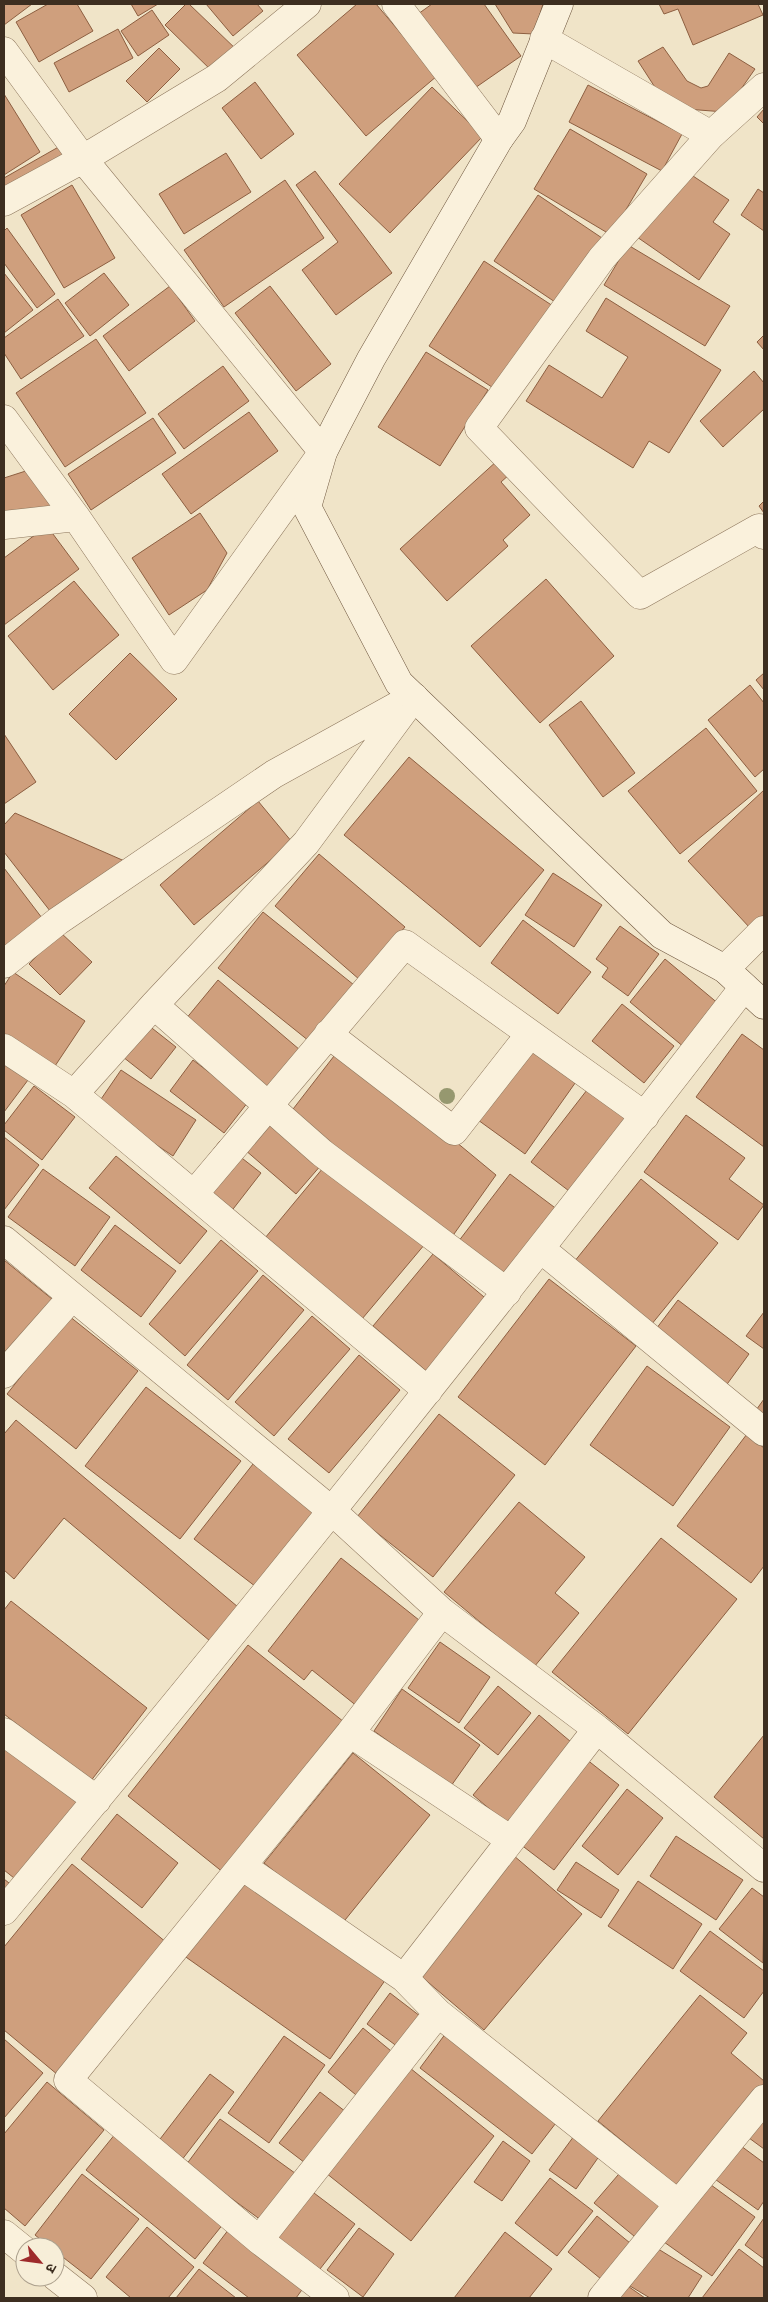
<svg xmlns="http://www.w3.org/2000/svg" width="768" height="2302" viewBox="0 0 768 2302" font-family="'Times New Roman','Noto Sans Devanagari',serif">
<style>
.building{fill:#cf9f7d;stroke:#8d5f41}
.lines{fill:none;stroke-linecap:round;stroke-linejoin:round}
.street-casing{stroke:#8d765c;stroke-width:29}
.secondary-casing{stroke:#6f573f;stroke-width:29}
.street{stroke:#faf1dc;stroke-width:28}
.secondary{stroke:#faf1dc;stroke-width:28}
.tree{fill:#96986f}
</style>
<rect width="100%" height="100%" fill="#f0e4c8"/>
<path class="building" d="M4,4H32L4,25Z
M48,4H77L93,31L39,62L16,22Z
M131,4H158L138,16Z
M186,4H189L239,52L216,75L165,25Z
M206,4H257L263,11L233,36Z
M357,4H376L437,76L366,136L297,55Z
M432,4H484L521,56L472,90L418,14Z
M495,4H543L534,34L513,33Z
M659,4H758L763,15L693,45L678,9L664,14Z
M152,10L169,35L138,56L121,31Z
M118,29L133,58L69,92L54,63Z
M663,47L687,81L701,88L708,86L729,53L755,69L725,112L686,109L658,92L638,61Z
M159,48L180,69L147,102L126,81Z
M255,82L294,134L261,159L222,108Z
M588,85L682,134L662,171L569,122Z
M432,87L483,136L390,233L339,184Z
M4,94L40,152L4,175Z
M764,109V124L757,117Z
M570,129L647,174L611,235L534,189Z
M62,145L70,159L4,196V178Z
M226,153L251,192L184,234L159,194Z
M684,170L729,200L713,222L730,234L699,280L637,237Z
M315,171L392,273L336,315L302,270L338,242L296,185Z
M285,180L324,238L224,307L184,250Z
M72,185L115,258L64,288L21,215Z
M758,189L764,193V231L741,215Z
M538,195L605,240L561,306L494,261Z
M7,228L55,294L37,308L4,263V231Z
M628,245L730,306L705,346L604,285Z
M484,261L553,306L498,391L429,346Z
M4,273L33,310L4,333Z
M104,273L129,305L90,336L65,303Z
M170,286L195,321L129,371L103,336Z
M270,286L331,364L296,391L235,313Z
M606,298L721,370L669,453L649,441L633,468L526,401L549,365L602,398L628,357L586,331Z
M58,299L84,336L21,379L4,353V338Z
M764,335V350L757,342Z
M96,339L146,413L65,467L16,393Z
M426,352L488,390L440,466L378,427Z
M223,366L249,401L184,449L158,414Z
M754,371L764,383V409L723,447L700,421Z
M249,412L278,451L191,514L162,474Z
M153,418L176,453L91,510L68,474Z
M498,460L510,474L501,482L530,515L503,540L508,546L447,601L400,549Z
M32,469L52,507L4,516V478Z
M764,501V513L759,506Z
M200,513L227,553L207,590L169,615L132,558Z
M47,526L79,569L4,625V558Z
M546,579L614,656L540,723L471,646Z
M74,581L119,635L53,690L8,636Z
M130,653L177,699L116,760L69,714Z
M764,673V690L756,680Z
M750,685L764,703V769L755,777L708,720Z
M581,701L635,773L603,797L549,725Z
M706,728L757,791L680,854L628,791Z
M4,734L36,782L4,804Z
M409,757L544,870L480,947L344,835Z
M764,790V915L750,928L688,861Z
M258,801L292,842L194,925L160,885Z
M15,813L129,863L54,916L4,852V825Z
M319,854L405,927L360,980L275,906Z
M4,868L42,918L4,947Z
M553,873L602,905L574,947L525,915Z
M263,912L354,985L309,1041L218,968Z
M523,920L591,972L558,1014L491,963Z
M620,926L659,954L628,996L602,977L608,968L596,959Z
M60,932L92,962L60,995L29,964Z
M665,959L720,1005L685,1048L630,1002Z
M13,972L85,1021L53,1069L4,1035V986Z
M218,980L300,1050L266,1090L185,1020Z
M622,1004L674,1046L644,1083L592,1041Z
M148,1025L176,1047L151,1079L123,1057Z
M742,1034L764,1050V1147L696,1097Z
M539,1035L585,1069L525,1154L478,1120Z
M341,1047L496,1175L449,1241L290,1113Z
M193,1060L248,1102L224,1133L170,1091Z
M4,1061L28,1080L4,1112Z
M121,1070L196,1120L173,1156L97,1105Z
M594,1081L635,1113L573,1194L531,1162Z
M34,1086L75,1117L42,1160L4,1130V1125Z
M262,1114L322,1164L296,1194L237,1143Z
M686,1115L745,1158L729,1179L764,1205L738,1240L644,1172Z
M4,1137L39,1165L4,1210Z
M220,1141L261,1173L230,1213L189,1181Z
M116,1156L207,1231L180,1264L89,1188Z
M328,1162L425,1244L362,1319L265,1238Z
M43,1169L110,1217L75,1266L8,1217Z
M510,1174L558,1210L506,1278L458,1242Z
M641,1179L718,1243L651,1325L574,1262Z
M115,1225L176,1271L141,1317L81,1270Z
M221,1240L258,1271L185,1356L149,1324Z
M433,1254L490,1302L430,1374L373,1326Z
M4,1260L52,1299L4,1360Z
M263,1275L304,1310L228,1400L187,1365Z
M549,1279L636,1346L545,1465L458,1397Z
M678,1300L749,1354L725,1387L653,1333Z
M764,1312V1349L746,1336Z
M69,1316L138,1371L76,1449L7,1394Z
M312,1316L350,1349L274,1436L235,1402Z
M359,1355L400,1390L329,1473L288,1439Z
M647,1366L730,1427L673,1506L590,1445Z
M146,1387L241,1461L180,1539L85,1466Z
M764,1399V1420L754,1413Z
M439,1414L515,1475L433,1577L357,1517Z
M16,1420L238,1607L210,1641L64,1518L14,1579L4,1570V1434Z
M747,1434L764,1448V1566L751,1583L677,1526Z
M253,1464L319,1516L260,1590L194,1539Z
M519,1502L585,1557L555,1593L579,1613L534,1667L444,1592Z
M661,1538L737,1599L628,1734L552,1672Z
M341,1558L424,1624L358,1707L312,1670L304,1680L268,1651Z
M11,1601L147,1708L90,1782L4,1714V1610Z
M440,1642L490,1677L459,1723L408,1688Z
M248,1645L344,1722L224,1873L128,1796Z
M498,1686L531,1713L498,1755L464,1728Z
M402,1689L480,1745L451,1786L374,1731Z
M539,1715L577,1747L511,1827L473,1795Z
M764,1735V1839L714,1797Z
M4,1740L82,1802L19,1882L4,1870Z
M353,1753L430,1815L341,1925L264,1863Z
M586,1759L619,1785L554,1870L520,1844Z
M627,1789L663,1818L618,1875L582,1846Z
M117,1814L178,1863L142,1908L81,1859Z
M676,1836L743,1880L716,1920L650,1876Z
M513,1855L582,1914L484,2030L415,1971Z
M576,1862L619,1890L601,1918L557,1890Z
M72,1864L167,1943L58,2075L4,2030V1947Z
M240,1875L386,1979L330,2059L183,1955Z
M4,1879L14,1887L4,1900Z
M638,1881L702,1924L673,1969L608,1926Z
M752,1888L764,1897L763,1963L719,1929Z
M710,1931L764,1971V1991L744,2018L680,1971Z
M390,1993L420,2016L398,2047L367,2024Z
M700,1995L747,2033L731,2053L764,2081V2087L682,2190L598,2121Z
M363,2028L396,2055L361,2099L328,2072Z
M446,2033L559,2119L532,2154L420,2068Z
M284,2036L325,2065L269,2143L228,2113Z
M4,2039L43,2073L4,2118Z
M410,2068L494,2136L411,2241L326,2173Z
M210,2074L234,2092L181,2161L157,2143Z
M47,2082L104,2130L25,2226L4,2208V2134Z
M320,2092L350,2115L309,2166L279,2143Z
M764,2108V2149L745,2135Z
M220,2119L299,2176L265,2223L186,2165Z
M116,2133L224,2223L195,2259L86,2170Z
M574,2136L600,2155L576,2189L549,2170Z
M503,2141L530,2161L502,2201L474,2182Z
M737,2143L764,2163V2201L758,2210L712,2177Z
M624,2168L669,2207L640,2241L594,2203Z
M82,2174L139,2219L91,2279L55,2251V2247H50L35,2235Z
M550,2178L593,2211L557,2256L515,2223Z
M707,2182L755,2217L712,2276L664,2242Z
M310,2190L355,2224L320,2269L276,2236Z
M597,2216L630,2243L601,2279L568,2252Z
M764,2218V2259L745,2245Z
M147,2227L194,2267L168,2298H131L106,2277Z
M359,2228L394,2254L363,2297L327,2270Z
M229,2229L304,2287L296,2298H249L203,2263Z
M505,2232L552,2269L529,2298H454Z
M655,2247L702,2276L688,2298H650L630,2286Z
M739,2249L764,2268V2298H702Z
M199,2269L236,2298H176Z
M622,2282L645,2298H610Z"/>
<g class="lines">
<defs>
<path id="street" d="M396,4L499,139
M544,39L711,135
M4,51L83,159L323,452L174,660L76,517L4,419
M764,87L711,135L602,258L479,428L640,595L759,528L764,535
M4,202L83,159L217,78L307,4
M4,525L76,517
M414,697L306,843L154,1005L74,1094L428,1391
M4,964L58,921L274,774L406,701
M725,969L764,930
M154,1005L322,1153L507,1292
M328,1034L454,1131L530,1034
M4,1048L74,1094
M194,1194L405,944L645,1116
M4,1240L332,1511L442,1612L597,1729L764,1868
M541,1249L764,1432
M4,1374L72,1297
M4,1732L97,1800
M350,1733L511,1840
M242,1866L404,1978L438,2013L677,2203
M4,1911C257,1608 503,1299 744,987
M404,1978L597,1729
M4,2234L25,2251
M259,2240L438,2013
M55,2276L83,2298
M335,2298L259,2240L68,2080L350,1733L442,1612
M602,2298L764,2099"/>
<path id="secondary" d="M559,4L512,121L499,139L371,359L336,426L323,452L307,507L399,683L662,935L725,969L764,1005"/>
</defs>
<use href="#street" class="street-casing"/>
<use href="#secondary" class="secondary-casing"/>
<use href="#street" class="street"/>
<use href="#secondary" class="secondary"/>
</g>
<circle class="tree" cx="447" cy="1096" r="8"/>
<rect width="768" height="2302" fill="none" stroke="#3d2e20" stroke-width="10"/>
<g transform="translate(40 2262) rotate(119)"><circle r="24" fill="#f7eed8" stroke="#ada18e"/>
<path d="M0-4L9 19L0 12L-9 19Z" fill="#9e2a2b"/>
<text y="-8" font-size="14" font-weight="bold" text-anchor="middle" fill="#3d2e20">उ</text>
</g>
</svg>
